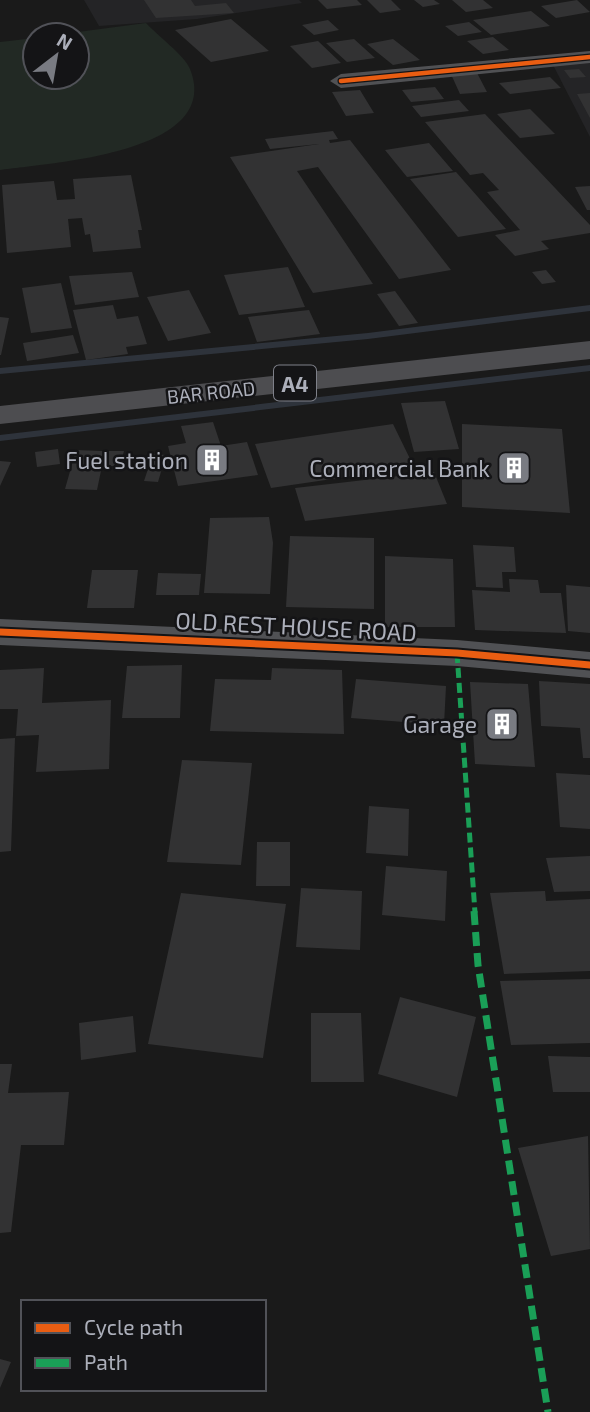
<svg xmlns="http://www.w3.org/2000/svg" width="590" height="1412" viewBox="0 0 590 1412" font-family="'Exo 2',sans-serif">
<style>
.built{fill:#242426}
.green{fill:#222924}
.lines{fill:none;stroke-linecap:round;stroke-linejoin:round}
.stream{fill:#2e333b;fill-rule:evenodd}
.building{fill:#323233}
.minor{fill:#505154;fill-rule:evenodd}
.tertiary{fill:#505154;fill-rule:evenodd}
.trunk{fill:#4d4d50;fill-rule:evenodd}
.quiet-far1{stroke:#1a9f57;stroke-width:5;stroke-dasharray:10 5;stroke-linecap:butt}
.quiet{stroke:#1a9f57;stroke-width:7;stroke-dasharray:14 7;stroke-linecap:butt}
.cycleway-far1-casing{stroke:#141416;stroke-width:7}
.cycleway-casing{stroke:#141416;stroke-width:11}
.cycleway-far1{stroke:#e95d12;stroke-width:4.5}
.cycleway{stroke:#e95d12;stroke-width:7}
.labels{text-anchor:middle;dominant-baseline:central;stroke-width:5;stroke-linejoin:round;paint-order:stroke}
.far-street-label{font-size:19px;fill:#acafba;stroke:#141416}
.shield{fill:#141416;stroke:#7e8089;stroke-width:2}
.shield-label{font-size:21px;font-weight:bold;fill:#acafba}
.poi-label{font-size:23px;fill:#acafba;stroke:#141416;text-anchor:end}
.street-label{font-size:23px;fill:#acafba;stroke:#141416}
</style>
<rect width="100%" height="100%" fill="#1a1a1a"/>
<path class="built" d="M84,0H299L302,3L197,19L99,26Z
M590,59V137L552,63Z"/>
<path class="green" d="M146,23C156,34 186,57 190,69C224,154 48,163 0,170V42L35,38V77H77V35H55Z"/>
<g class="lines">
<path class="stream" d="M590,305V311L368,339L0,374V368L368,333Z
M590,365V371L0,441V435Z"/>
</g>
<path class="building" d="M144,0H191L195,6L226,3L234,13L156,18Z
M318,0H357L362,5L327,9Z
M367,0H391L401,10L380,13Z
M414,0H434L440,4L423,7Z
M452,0H483L493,8L466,12Z
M577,0L590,12L556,18L541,6Z
M531,11L550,26L491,35L473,20Z
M231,19L269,51L211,62L175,30Z
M328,20L339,30L314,35L302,25Z
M469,22L482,32L458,36L445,26Z
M493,37L509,50L483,54L467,41Z
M354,39L375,58L347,62L326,43Z
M393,39L420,60L393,65L367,44Z
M318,41L341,63L312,68L290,46Z
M579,69L586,77L570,78L564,70Z
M476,71L487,92L460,94L450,72Z
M550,77L561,88L510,94L499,83Z
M435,87L444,99L411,102L402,90Z
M360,90L374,113L346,116L332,92Z
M590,93V118L577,94Z
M459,100L469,111L421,117L412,106Z
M530,109L555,134L520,138L497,114Z
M485,114L590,225V233L541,241L549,249L515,256L495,235L520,230L487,192L499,190L483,173L470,175L425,122Z
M333,131L338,139L329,140L330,143L350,140L451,270L399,279L318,167L297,171L373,284L313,293L230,157L319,144L270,149L265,139Z
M429,143L453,171L407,177L385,150Z
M456,172L506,229L458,237L410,179Z
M131,175L142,230H138L141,248L93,252L90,234L85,235L82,218L68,219L71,247L7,253L2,185L54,181L57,200L75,199L73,179Z
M590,186V210H587L575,187Z
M288,267L305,307L239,315L224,275Z
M546,270L556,282L542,284L532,272Z
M132,272L139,297L75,305L69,276Z
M61,283L72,328L31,333L22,288Z
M189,290L211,333L168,341L147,297Z
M395,291L418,323L399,326L377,294Z
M113,305L117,319L138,316L147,344L126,347L128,354L86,360L73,310Z
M309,310L320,334L257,342L248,317Z
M0,317L9,318L1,355H0Z
M73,335L79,353L27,361L23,343Z
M445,401L459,449L414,452L401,403Z
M213,422L221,446L247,442L258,475L178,486L168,446L186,443L181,426Z
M393,424L414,467L271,488L255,444Z
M462,424L562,429L570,513L462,507Z
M58,449L60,464L37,467L35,452Z
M76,450L101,451H124L120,466H102L97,490L65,489Z
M153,454L166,455L158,482L144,481Z
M0,461L11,462L0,486Z
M434,472L447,504L305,521L295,488Z
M269,517L273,543L270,594L204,593L210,518Z
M290,536L374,538V609L286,607Z
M473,545L514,547L516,572H502L503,588L476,587Z
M385,556L453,559L455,627H385Z
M92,570H138L134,608H87Z
M158,573L201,574L199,595H156Z
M509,579L538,580L540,593H561L566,633L475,630L472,590L510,592Z
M566,585L590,587V633L568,631Z
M182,665L180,718H122L127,666Z
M44,668L42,703L111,700L109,769L36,772L39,735L16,736L18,709H0V670Z
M272,668L342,670L344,734L210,731L215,679L271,680Z
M356,679L446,686L444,725L351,718Z
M539,681L590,684V758H583L580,728L541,726Z
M470,682L528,684L535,767L475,764Z
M15,738L11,851L0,852V739Z
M182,760L252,763L241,865L167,862Z
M556,773L590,775V829L560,827Z
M369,806L409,809L408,856L366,853Z
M257,842H290V886H256Z
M590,856V891L554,892L546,858Z
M386,866L447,871L445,921L382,915Z
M301,888L362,891L360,950L296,947Z
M545,891L546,901L590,899V971L504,974L490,893Z
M181,893L286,904L263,1058L148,1044Z
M590,979V1043L511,1045L500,981Z
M400,997L476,1017L457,1097L378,1074Z
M311,1013H361L364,1082H311Z
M133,1016L136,1052L81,1060L79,1023Z
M548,1056L590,1057V1092H553Z
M0,1064H12L8,1093L69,1092L64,1145H21L11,1232L0,1233Z
M588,1136L590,1249L551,1256L518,1148Z
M0,1359L11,1362L0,1388Z"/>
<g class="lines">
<path class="minor" d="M590,51V63L341,88L330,81L341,74Z"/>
<path class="tertiary" d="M0,619L457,640L590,652V678L457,666L0,645Z"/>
<path class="trunk" d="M590,341V359L0,424V406Z"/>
<path class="quiet-far1" d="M457,653L475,913"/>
<path class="quiet" d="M474,911L478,965L548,1412"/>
<defs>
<path id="cycleway-far1" d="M341,81L590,57"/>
<path id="cycleway" d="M0,632L457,653L590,665"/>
</defs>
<use href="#cycleway-far1" class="cycleway-far1-casing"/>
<use href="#cycleway" class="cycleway-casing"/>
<use href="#cycleway-far1" class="cycleway-far1"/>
<use href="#cycleway" class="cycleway"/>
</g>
<defs>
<symbol id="building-square" viewBox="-11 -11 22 22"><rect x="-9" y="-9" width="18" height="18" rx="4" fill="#797b82" stroke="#141416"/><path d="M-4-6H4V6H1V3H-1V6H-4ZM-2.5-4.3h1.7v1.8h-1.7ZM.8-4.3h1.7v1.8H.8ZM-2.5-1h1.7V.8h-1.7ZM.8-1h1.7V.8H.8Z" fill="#fff"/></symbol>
</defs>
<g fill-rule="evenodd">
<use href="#building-square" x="193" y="441" width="38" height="38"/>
<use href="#building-square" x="495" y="449" width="38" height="38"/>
<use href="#building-square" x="483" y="705" width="38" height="38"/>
</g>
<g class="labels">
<g class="far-street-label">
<text transform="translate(211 392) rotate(-6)">BAR ROAD</text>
</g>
<rect class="shield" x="274" y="365.5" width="42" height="35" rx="5"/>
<g class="shield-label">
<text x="295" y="383">A4</text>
</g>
<g class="poi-label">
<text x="188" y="460">Fuel station</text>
<text x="490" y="468">Commercial Bank</text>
<text x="477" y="724">Garage</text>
</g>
<g class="street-label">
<text transform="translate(296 626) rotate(3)">OLD REST HOUSE ROAD</text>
</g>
</g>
<rect x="21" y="1300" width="245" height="91" fill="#141416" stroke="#515258" stroke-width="2"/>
<rect x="35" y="1323" width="35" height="10" fill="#e95d12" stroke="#515258" stroke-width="2"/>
<text x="84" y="1335" font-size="21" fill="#acafba">Cycle path</text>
<rect x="35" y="1358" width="35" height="10" fill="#1a9f57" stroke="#515258" stroke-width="2"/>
<text x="84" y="1370" font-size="21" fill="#acafba">Path</text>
<g transform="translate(56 56) rotate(31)"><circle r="33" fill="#141416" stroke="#515258" stroke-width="2"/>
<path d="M0-5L12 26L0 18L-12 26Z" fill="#797b82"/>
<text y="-10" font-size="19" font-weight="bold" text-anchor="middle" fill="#acafba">N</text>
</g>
</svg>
